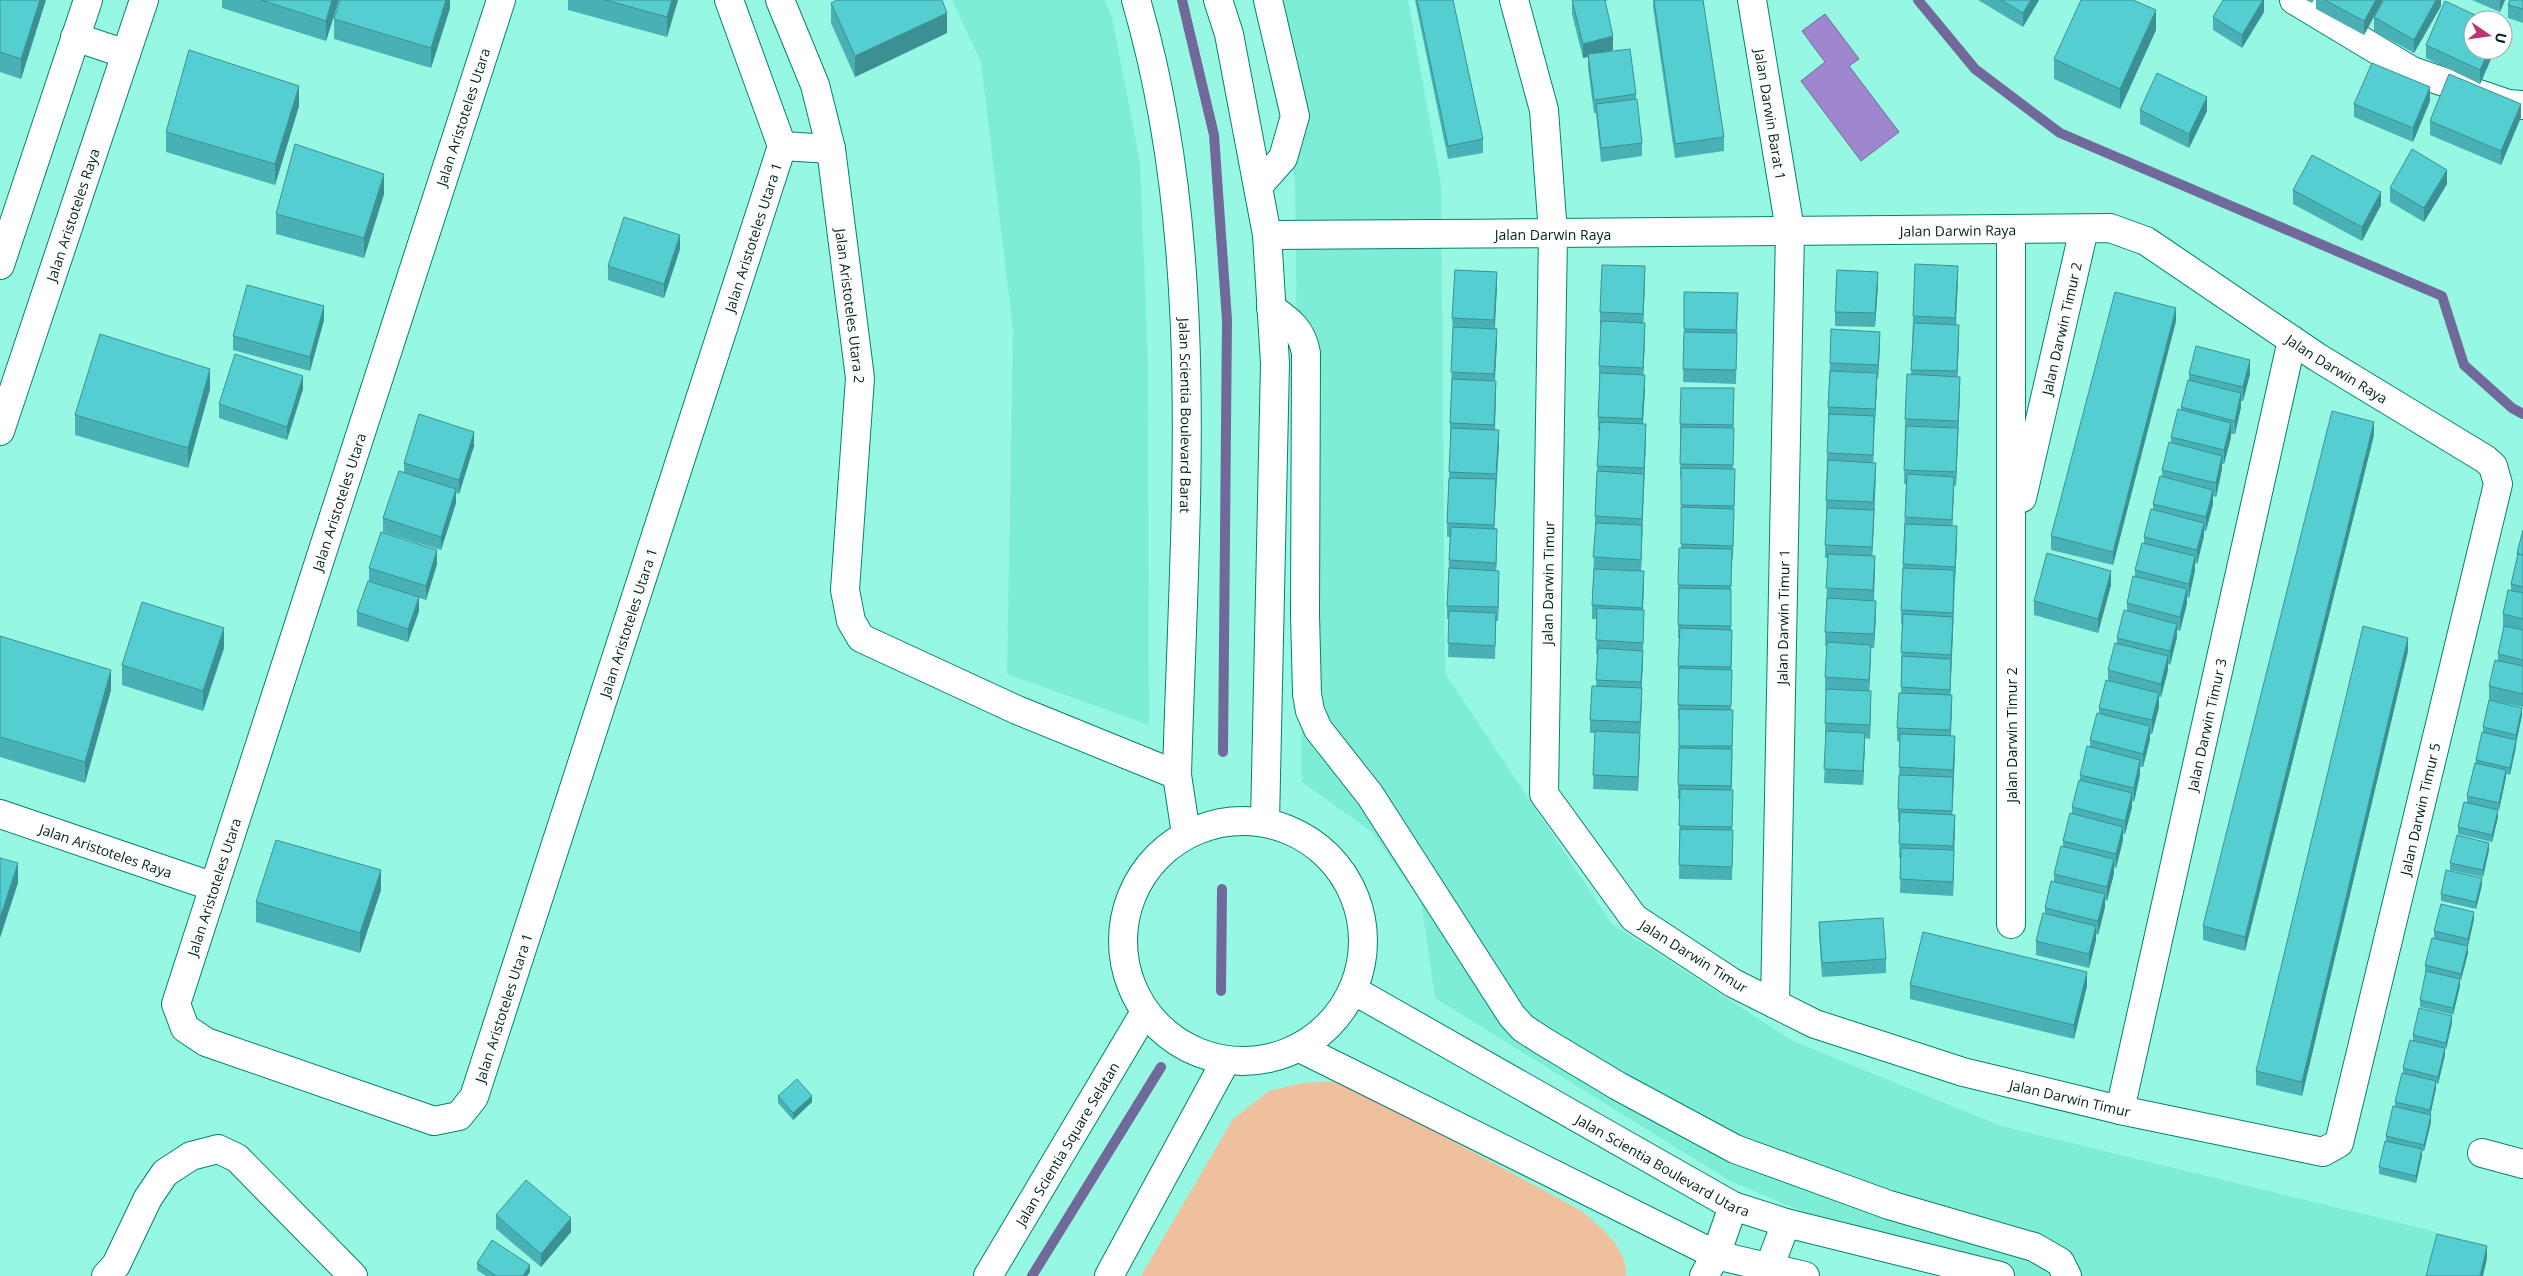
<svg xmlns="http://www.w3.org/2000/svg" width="2523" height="1276" viewBox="0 0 2523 1276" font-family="'Open Sans',sans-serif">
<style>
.built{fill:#7eedd6}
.green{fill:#efc09d}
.water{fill:#9f87cf;stroke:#706999}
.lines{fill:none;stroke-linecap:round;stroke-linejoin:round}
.stream{stroke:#706999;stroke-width:10}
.minor-casing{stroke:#05816f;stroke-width:30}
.minor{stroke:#fff;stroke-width:28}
.wall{fill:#49b1b5}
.shaded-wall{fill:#3c9093}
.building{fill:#55ced2;stroke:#3c9093}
.labels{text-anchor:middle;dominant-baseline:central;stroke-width:4.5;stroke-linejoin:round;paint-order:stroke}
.street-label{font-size:14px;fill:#02221c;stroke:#fff}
</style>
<rect width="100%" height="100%" fill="#96f8e2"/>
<path class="built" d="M952,0H1105L1112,18L1140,162L1148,366L1149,725L1007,674L1013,330L981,62Z
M1253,0H1408L1441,184L1445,673L1612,924L1793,1041L2001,1126L2437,1232L2428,1276H1996L1903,1254L1730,1181L1435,998L1421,901L1372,832L1302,782L1295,181Z"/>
<path class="green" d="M1342,1081L1582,1211C1602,1229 1627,1247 1626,1276H1141L1233,1119L1269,1091L1302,1083Z"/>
<path class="water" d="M1825,14L1859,59L1849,66L1899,132L1861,161L1801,81L1825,62L1802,31Z"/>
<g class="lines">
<path class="stream" d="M1182,0L1214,135L1227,320L1223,752
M1918,0L1975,69L2060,133L2442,296L2464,365L2512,408L2523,414
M1221,991L1222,889
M1032,1276L1161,1067"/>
<defs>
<g id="minor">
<path id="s1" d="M501,0L176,1004L185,1028L206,1042L434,1121L459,1116L474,1097L782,146"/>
<path d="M729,0L782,146"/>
<path id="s2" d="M780,0L815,85L831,149L860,378L845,590L851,621L861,638L1017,710L1177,775"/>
<path id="s3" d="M1136,0C1209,248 1184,519 1177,775L1186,834"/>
<path d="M1218,0L1229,34L1267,235L1275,363L1265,822"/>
<path id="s4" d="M1752,0L1790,230L1775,1004"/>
<path d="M2294,0L2412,71L2508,104L2523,105"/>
<path d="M75,37L126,54"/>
<path d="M782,146L831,149"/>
<path d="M1259,185L1283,158L1295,116L1268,0"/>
<path id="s5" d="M1267,235C1548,233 1829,232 2110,228L2146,241L2317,357L2485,459L2493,466L2498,484L2339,1143L2323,1152L2120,1110L1963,1072L1815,1024L1733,983L1634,918L1544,794L1553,234L1544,110L1514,0"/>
<path d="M0,265L88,0"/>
<path d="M1271,308C1290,321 1302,330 1306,353L1305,614L1307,694L1310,711L1318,729L1370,795L1512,1016L1523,1028L1543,1041L1618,1086L1735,1149L1889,1205L2034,1247L2060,1262L2067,1276"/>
<path id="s6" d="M0,431L144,0"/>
<path id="s7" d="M2022,498L2084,229"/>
<path id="s8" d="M0,814L214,887"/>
<circle cx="1243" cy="941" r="120"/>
<path d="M2011,924V229"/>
<path id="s9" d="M1353,990L1733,1206L1786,1223L2000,1276"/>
<path d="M1300,1048L1716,1255L1805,1276"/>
<path id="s10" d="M2120,1110L2292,340"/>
<path d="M2482,1153L2523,1164"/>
<path d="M106,1276L116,1265L148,1198L165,1173L191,1156L218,1149L237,1158L353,1276"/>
<path id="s11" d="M988,1276L1145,1012"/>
<path d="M1109,1276L1225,1062"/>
<path d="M1704,1276L1716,1255L1733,1206"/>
<path d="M1766,1276L1786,1223"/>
</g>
</defs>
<use href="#minor" class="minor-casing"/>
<use href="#minor" class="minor"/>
</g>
<path class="wall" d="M0,0L45,2L21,79L0,72Z
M222,0H339L326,41L222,8Z
M450,0V8L431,68L334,39V19Z
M568,0H678L667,37L568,10Z
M1415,0H1453L1483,139V153L1448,159Z
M1572,0H1609L1605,1L1613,50L1607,52L1636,94V99L1642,143V156L1601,162L1596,113H1594L1588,68V57L1583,58L1572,14Z
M1653,0H1703L1724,137V151L1675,158L1653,7Z
M1978,0H2039L2023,27Z
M2264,0V12L2242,48L2213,30V17Z
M2306,0H2314L2312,3Z
M2316,0H2383L2364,35L2316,9Z
M2441,0V6L2414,53L2374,31V17Z
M2472,0H2505L2500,12Z
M2523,0V23L2508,18V5Z
M831,3L947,33L855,77L831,23Z
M2156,30L2120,109L2054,79V59Z
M2426,45L2495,50L2480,84L2426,58Z
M2430,101L2413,142L2354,117V104Z
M299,106L275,185L166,152V132Z
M2140,110L2207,111L2189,148L2140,124Z
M2521,117L2501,165L2430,135V121Z
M2447,184L2424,222L2390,202V188Z
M2293,190L2381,205L2362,241L2293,204Z
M384,194L364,258L276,234V214Z
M680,249L664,298L608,280V266Z
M1645,280L1643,323L1645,337L1643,375L1645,389L1643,424L1646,438L1641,570L1644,584L1643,610L1644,624L1638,791L1593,789L1595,733H1590V720L1596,686L1598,654H1596L1597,619H1592V605L1595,530V516L1599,431H1598V417L1600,380H1599V366L1601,326H1600V312Z
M1958,280L1956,325L1959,339L1957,377L1960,391L1956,486H1954L1952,526L1957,540L1950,695L1952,709L1951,736L1955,750L1952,814L1955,828L1953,896L1900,893L1901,858H1899L1900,823L1898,822V809L1900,742L1897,741V728L1901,693L1902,666H1901L1902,624H1901V610L1906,484H1904L1905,419L1911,374L1913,316Z
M1878,285L1875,327L1835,326V312Z
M1497,286L1495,329L1497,343L1495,381L1496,395L1495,430L1499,444L1494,529L1497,543L1496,571L1499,585L1498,621H1496L1495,659L1448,657L1449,619H1447V606L1450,537H1447V523L1451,437H1450V423L1453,332L1452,318Z
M1738,293L1736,384L1683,382L1684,329Z
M324,320L310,371L233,350V336Z
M2176,321L2113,565L2051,550V536Z
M1880,345L1878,379H1877L1873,463L1876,476L1872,555L1875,569L1874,601L1876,614L1874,648H1871L1869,691L1871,705L1870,739L1865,738L1863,785L1824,783L1826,737H1825V723L1826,691H1825V677L1827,646H1825V632L1828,558H1825V545L1827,514H1826V500L1827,453L1829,420H1828V407L1830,363Z
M2189,374H2250L2243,401H2241V407L2235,434H2231V437L2224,464H2222V469L2216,497L2213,496V504L2206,531H2204V536L2197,564L2195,563V570L2189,598L2187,597V603L2180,631L2177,630V637L2170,665L2168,664V670L2161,697H2159V707L2152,734H2150V739L2143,767H2140V774L2134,802L2132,801V807L2125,834H2123V840L2116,868L2114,867V873L2107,901L2105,900V907L2098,935L2096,934V940L2089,968L2036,955V941L2045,914V908L2054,881V874L2063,847V841L2072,814V807L2080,780V775L2090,747V740L2099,713V708L2108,680V670L2117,643V638L2127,611V603L2135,576V570L2144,543V537L2153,510V504L2162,477V470L2171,443V437L2181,410V407L2189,380Z
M1734,388L1733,469L1735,483L1733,559H1732L1731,589V630L1732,643L1731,710H1733L1732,790L1733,804L1732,830L1733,844L1732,880L1679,879L1680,799H1678V785L1679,719H1678V666L1679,638H1678V585L1681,548V478L1680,477L1681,438H1680V424Z
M210,389L188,468L75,435V415Z
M303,389L287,440L219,418V404Z
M2374,435L2245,951L2203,940V926Z
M474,446L459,494L456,493V503L441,550L383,532V518L404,472V463Z
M2523,530V707L2489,700V686L2498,661V654L2504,628H2503V614L2511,591V584L2517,559V553Z
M437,564L426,600L419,598V611L408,642L357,626V612L369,581V568Z
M2111,585L2098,633L2034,615V601Z
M0,636L111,690L85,783L0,757Z
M224,648L203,711L122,685V665Z
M2408,651L2302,1096L2256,1085V1071Z
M2522,715L2510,775L2506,774V777L2499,810L2467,803V796L2483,732V727Z
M2498,817L2492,842L2458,834V827Z
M2489,850L2483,877L2450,870V863Z
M2482,885L2476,909L2441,901V894Z
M381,890L360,953L256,922V902Z
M2474,919L2468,946V953L2461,980H2460V986L2453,1015L2420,1007V1000L2426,972H2425V965L2434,938V931Z
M1819,922L1886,959V973L1822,977L1819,935Z
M1910,985L2087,986L2074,1039L1910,999Z
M2452,1023L2445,1050V1055L2438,1084L2436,1083V1088L2430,1115L2431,1122L2424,1151H2422V1156L2416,1183L2379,1174V1167L2386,1141V1136L2395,1106V1102L2403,1074V1068L2413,1040V1035Z
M778,1096L812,1102L793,1120L778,1103Z
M496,1215L571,1232L541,1267L496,1229Z
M477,1263L530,1272L527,1276H486L477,1270Z"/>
<path class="shaded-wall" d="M40,0H46L21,79V59Z
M332,0H339L326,41V21Z
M446,0H450V8L431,68V48Z
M672,0H678L667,37V17Z
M2031,0H2039L2023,27V13Z
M2263,0H2264V12L2242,48V35Z
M2376,0H2383L2364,35V21Z
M2436,0H2441V6L2414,53V40Z
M2500,0H2505L2500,12Z
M2156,10V30L2120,109V89Z
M947,13V33L855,77V56Z
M1613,36V50L1583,58V44Z
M2489,50H2495L2480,84V70Z
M299,86V106L275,185V164Z
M2430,87V101L2413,142V128Z
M2207,97V111L2189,148V134Z
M2521,104V117L2501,165V151Z
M2447,170V184L2424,222V208Z
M384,174V194L364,258V238Z
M2381,192V205L2362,241V227Z
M680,235V249L664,298V284Z
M1645,266V280L1643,328V314Z
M1958,266V280L1955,332V318Z
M1497,272V286L1494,334V320Z
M1878,272V285L1875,327V313Z
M324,306V320L310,371V357Z
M2176,308V321L2113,565V552Z
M1645,323V337L1643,382V368Z
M1959,325V339L1957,385V371Z
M1497,329V343L1494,388V374Z
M1880,332V345L1878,379V365Z
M2250,360V374L2243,401V387Z
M210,369V389L188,468V448Z
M1877,373V387L1875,423V409Z
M1645,375V389L1642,433V419Z
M303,376V389L287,440V427Z
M1960,377V391L1956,486V472Z
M1496,381V395L1494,439V425Z
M2241,393V407L2235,434V421Z
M1874,416V429L1873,468V455Z
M2374,422V435L2245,951V937Z
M2231,423V437L2224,464V450Z
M1646,424V438L1644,482V468Z
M1499,430V444L1496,488V474Z
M474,432V446L459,494V480Z
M2222,456V469L2216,497V483Z
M1876,463L1874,524L1872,560V547Z
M1644,474L1642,539L1641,573V560Z
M1954,477V491L1952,533V520Z
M1496,479V493L1494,538V525Z
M456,489V503L441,550V537Z
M2213,490V504L2206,531V517Z
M2204,523V536L2197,564V550Z
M1957,526V540L1955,580V567Z
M1497,529V543L1496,576V563Z
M437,550V564L426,600V586Z
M1875,556V569L1873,604V590Z
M2195,556V570L2189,598V584Z
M1954,570L1953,631L1950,703V690Z
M1499,571V585L1498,621V607Z
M1644,571V584L1642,622V608Z
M2111,571V585L2098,633V619Z
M2187,589V603L2180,631V617Z
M419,597V611L408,642V629Z
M1876,601V614L1874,648V634Z
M2177,624V637L2170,665V651Z
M224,628V648L203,711V691Z
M2408,638V651L2302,1096V1082Z
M1871,645V658L1869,693V680Z
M1643,651V664L1641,696V682Z
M2168,656V670L2161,697V684Z
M111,670V690L85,783V762Z
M1642,688V702L1640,736V722Z
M1871,691V705L1870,739V725Z
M2159,693V707L2152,734V720Z
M1952,695V709L1950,743V730Z
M2522,708V715L2516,742V735Z
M2150,726V739L2143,767V754Z
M1640,733V747L1638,791V777Z
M1865,733V746L1863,785V771Z
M1955,736V750L1952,825L1953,770Z
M2516,740V747L2510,775V768Z
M2140,760V774L2134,802V788Z
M2506,770V777L2499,810V803Z
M2132,793V807L2125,834V821Z
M2498,810V817L2492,842V835Z
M1955,815V828L1953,860V846Z
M2123,827V840L2116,868V854Z
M2489,843V850L2483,877V870Z
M1954,850V864L1953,896V882Z
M2114,859V873L2107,901V887Z
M18,863V883L0,938V918Z
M381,870V890L360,953V933Z
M2482,878V885L2476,909V902Z
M2105,894V907L2098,935V921Z
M2474,912V919L2468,946V939Z
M2096,926V940L2089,968V954Z
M2468,946V953L2461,980V974Z
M2087,972V986L2074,1039V1025Z
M2460,979V986L2453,1015V1008Z
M2452,1016V1023L2446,1050V1043Z
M2445,1048V1055L2438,1084V1077Z
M2436,1081V1088L2430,1117V1110Z
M812,1096V1102L793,1120V1113Z
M2431,1115V1122L2424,1151V1145Z
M2422,1149V1156L2416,1183V1176Z
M571,1218V1232L541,1267V1254Z
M2487,1246V1259L2483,1276H2480Z
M530,1265V1272L527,1276H523Z"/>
<path class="building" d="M0,0H40L21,59L0,52Z
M261,0H332L326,21Z
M340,0H446L431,48L334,19Z
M605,0H672L667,17Z
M837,0H942L947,13L855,56L831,3Z
M1417,0H1453L1483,139L1448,146Z
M1572,0H1605L1613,36L1583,44Z
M1654,0H1703L1724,137L1675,144Z
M2001,0H2031L2023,13Z
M2081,0H2133L2156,10L2120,89L2054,59Z
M2223,0H2263L2242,35L2213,17Z
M2325,0H2376L2364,21Z
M2384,0H2436L2414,40L2374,17Z
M2510,0H2523V9L2508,5Z
M2445,1L2486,20H2473V50H2489L2480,70L2426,45Z
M1630,49L1636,94L1594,100L1588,54Z
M189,50L299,86L275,164L166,132Z
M2372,63L2430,87L2413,128L2354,104Z
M2157,73L2207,97L2189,134L2140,110Z
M2449,74L2521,104L2501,151L2430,121Z
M1637,99L1642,143L1601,148L1596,104Z
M295,144L384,174L364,238L276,214Z
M2412,149L2447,170L2424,208L2390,188Z
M2312,155L2381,192L2362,227L2293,190Z
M624,217L680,235L664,284L608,266Z
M1915,264L1958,266L1955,318L1913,316Z
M1602,265L1645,266L1643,314L1600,312Z
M1455,270L1497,272L1494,320L1452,318Z
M1837,270L1878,272L1875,313L1835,312Z
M247,285L324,306L310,357L233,336Z
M1684,292L1738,293L1736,330L1684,329Z
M2115,292L2176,308L2113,552L2051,536Z
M1601,321L1645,323L1643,368L1599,366Z
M1914,323L1959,325L1957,371L1911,370Z
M1453,327L1497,329L1494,374L1451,372Z
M1831,329L1880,332L1878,365L1830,363Z
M1684,332L1737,333L1736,370L1683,369Z
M100,334L210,369L188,448L75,415Z
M2196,346L2250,360L2243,387L2189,374Z
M235,354L303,376L287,427L219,404Z
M1830,371L1877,373L1875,409L1828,407Z
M1600,373L1645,375L1642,419L1598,417Z
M1907,374L1960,377L1958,421L1905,419Z
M1452,379L1496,381L1494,425L1450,423Z
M2188,380L2241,393L2235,421L2181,407Z
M1681,388H1734L1733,425L1680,424Z
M2178,409L2231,423L2224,450L2171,437Z
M2332,411L2374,422L2245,937L2203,926Z
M419,414L474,432L459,480L404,463Z
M1829,414L1874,416L1873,455L1827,453Z
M1600,422L1646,424L1644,468L1597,466Z
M1906,426L1958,428L1956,472L1904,470Z
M1681,427L1734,428L1733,465L1680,464Z
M1451,428L1499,430L1496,474L1449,472Z
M2169,442L2222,456L2216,483L2162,470Z
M1828,460L1876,463L1873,502L1826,500Z
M1681,468L1735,469L1734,506L1681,505Z
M399,471L456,489L441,537L383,518Z
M1597,471L1644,474L1642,519L1595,516Z
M1907,474L1954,477L1952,520L1905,517Z
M2160,476L2213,490L2206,517L2153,504Z
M1449,478L1496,479L1494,525L1447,523Z
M1681,507L1734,509L1733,546L1681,544Z
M1827,508L1874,510L1872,547L1825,545Z
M2151,509L2204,523L2197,550L2144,537Z
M1596,523L1642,525L1641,560L1593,557Z
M1905,524L1957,526L1955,567L1903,564Z
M1451,527L1497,529L1496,563L1449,560Z
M2523,530V555L2517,553Z
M381,532L437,550L426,586L369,568Z
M2142,543L2195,556L2189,584L2135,570Z
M1679,548L1732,549L1731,586L1678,585Z
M2047,553L2111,571L2098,619L2034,601Z
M1828,554L1875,556L1873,590L1826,588Z
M2518,554L2523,555V587L2511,584Z
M1449,568L1499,571L1498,607L1447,606Z
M1903,568L1954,570L1953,613L1901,610Z
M1594,569L1644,571L1642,608L1592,605Z
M2133,576L2187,589L2180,617L2127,603Z
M368,581L419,597L408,629L357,612Z
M1679,588L1731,589V626L1678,625Z
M2508,590L2523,593V619L2503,614Z
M1827,598L1876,601L1874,634L1825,632Z
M142,602L224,628L203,691L122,665Z
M1597,608L1644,610L1643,643L1596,640Z
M2124,610L2177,624L2170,651L2117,638Z
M1449,611L1496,613L1495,646L1448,643Z
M1903,614L1953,617L1951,655L1901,652Z
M2363,626L2408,638L2302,1082L2256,1071Z
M2504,626L2523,630V660L2498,654Z
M1680,628L1732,630L1731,667L1678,666Z
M0,636L111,670L85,762L0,737Z
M1827,642L1871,645L1869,680L1825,677Z
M2115,643L2168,656L2161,684L2108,670Z
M1598,648L1643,651L1641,682L1596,680Z
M1902,656L1951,659L1950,690L1901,687Z
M2495,660L2523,666V694L2489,686Z
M1679,668L1732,670L1731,706L1678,705Z
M2106,680L2159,693L2152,720L2099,708Z
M1592,686L1642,688L1640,722L1590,720Z
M1826,689L1871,691L1870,725L1825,723Z
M1899,693L1952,695L1950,730L1897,728Z
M2489,700L2522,708L2516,735L2483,727Z
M1679,709L1733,710L1732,746H1679Z
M2097,713L2150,726L2143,754L2090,740Z
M1595,731L1640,733L1638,777L1593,775Z
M1826,731L1865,733L1863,771L1824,769Z
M2482,732L2516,740L2510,768L2476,760Z
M1900,734L1955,736L1953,770L1899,767Z
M2087,746L2140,760L2134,788L2080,775Z
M1679,748L1732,749L1731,786L1678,785Z
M2475,763L2506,770L2499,803L2467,796Z
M1899,775L1953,777L1952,811L1898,809Z
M2079,780L2132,793L2125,821L2072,807Z
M1680,789L1733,790L1732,827L1679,826Z
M2464,802L2498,810L2492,835L2458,827Z
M1900,812L1955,815L1953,846L1899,844Z
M2070,813L2123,827L2116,854L2063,841Z
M1680,829L1733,830L1732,867L1679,865Z
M2457,835L2489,843L2483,870L2450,863Z
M276,840L381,870L360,933L256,902Z
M2061,846L2114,859L2107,887L2054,874Z
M1901,848L1954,850L1953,882L1900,879Z
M0,858L18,863L0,918Z
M2446,870L2482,878L2476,902L2441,894Z
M2051,881L2105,894L2098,921L2045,908Z
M2441,904L2474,912L2468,939L2434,931Z
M2043,913L2096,926L2089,954L2036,941Z
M1883,918L1886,959L1822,963L1819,922Z
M1923,932L2087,972L2074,1025L1910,985Z
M2432,938L2468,946L2461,974L2425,965Z
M2426,971L2460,979L2453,1008L2420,1000Z
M2419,1008L2452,1016L2446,1043L2413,1035Z
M2410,1040L2445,1048L2438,1077L2403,1068Z
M2402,1073L2436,1081L2430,1110L2395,1102Z
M797,1079L812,1096L793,1113L778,1096Z
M2393,1106L2431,1115L2424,1145L2386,1136Z
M2385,1141L2422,1149L2416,1176L2379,1167Z
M526,1180L571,1218L541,1254L496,1215Z
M2437,1234L2487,1246L2480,1276H2426Z
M492,1240L530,1265L523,1276H496L477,1263Z"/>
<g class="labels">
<g class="street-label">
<text stroke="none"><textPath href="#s4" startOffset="116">Jalan Darwin Barat 1</textPath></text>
<text transform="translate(463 117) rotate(-72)">Jalan Aristoteles Utara</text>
<text stroke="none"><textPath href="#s6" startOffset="228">Jalan Aristoteles Raya</textPath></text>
<text stroke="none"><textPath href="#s5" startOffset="691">Jalan Darwin Raya</textPath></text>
<text x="1553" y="234">Jalan Darwin Raya</text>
<text stroke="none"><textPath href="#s1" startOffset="2301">Jalan Aristoteles Utara 1</textPath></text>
<text stroke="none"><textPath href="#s2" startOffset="316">Jalan Aristoteles Utara 2</textPath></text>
<text stroke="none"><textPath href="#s7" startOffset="174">Jalan Darwin Timur 2</textPath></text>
<text stroke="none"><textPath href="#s5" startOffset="1111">Jalan Darwin Raya</textPath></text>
<text stroke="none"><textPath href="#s3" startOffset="420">Jalan Scientia Boulevard Barat</textPath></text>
<text transform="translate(339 502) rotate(-72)">Jalan Aristoteles Utara</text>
<text stroke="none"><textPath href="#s5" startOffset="3109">Jalan Darwin Timur</textPath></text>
<text transform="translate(1783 617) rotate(-89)">Jalan Darwin Timur 1</text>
<text stroke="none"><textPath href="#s1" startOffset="1896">Jalan Aristoteles Utara 1</textPath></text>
<text stroke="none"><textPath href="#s10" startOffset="395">Jalan Darwin Timur 3</textPath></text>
<text transform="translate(2011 735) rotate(-90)">Jalan Darwin Timur 2</text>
<text transform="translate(2420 809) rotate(-77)">Jalan Darwin Timur 5</text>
<text stroke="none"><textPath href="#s8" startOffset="112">Jalan Aristoteles Raya</textPath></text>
<text transform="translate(214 887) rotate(-72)">Jalan Aristoteles Utara</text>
<text transform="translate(1694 956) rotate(32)">Jalan Darwin Timur</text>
<text stroke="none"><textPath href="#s1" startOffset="1491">Jalan Aristoteles Utara 1</textPath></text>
<text transform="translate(2070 1098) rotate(13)">Jalan Darwin Timur</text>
<text stroke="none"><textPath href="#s11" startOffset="154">Jalan Scientia Square Selatan</textPath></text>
<text stroke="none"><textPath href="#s9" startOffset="356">Jalan Scientia Boulevard Utara</textPath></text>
</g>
</g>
<g transform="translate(2488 35) rotate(103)"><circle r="24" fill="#ffffff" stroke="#9aa7a4"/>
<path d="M0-4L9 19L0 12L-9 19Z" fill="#bd3470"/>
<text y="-8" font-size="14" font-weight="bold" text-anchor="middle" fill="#02221c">U</text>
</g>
</svg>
